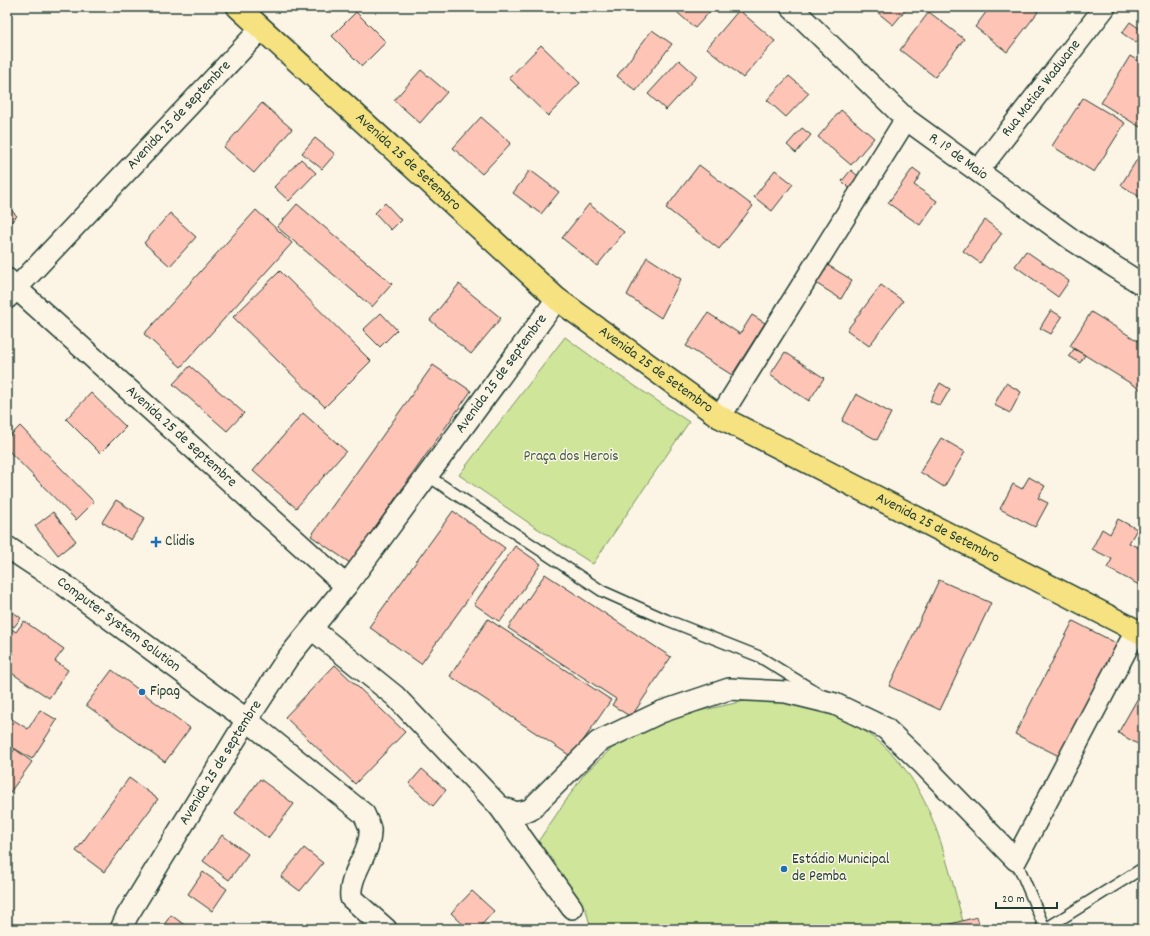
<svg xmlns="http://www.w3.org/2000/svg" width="1150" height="936" viewBox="0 0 1150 936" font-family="Dekko,sans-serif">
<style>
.green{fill:#cfe59a;stroke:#779167}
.building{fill:#fec4b6;stroke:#1f3d34}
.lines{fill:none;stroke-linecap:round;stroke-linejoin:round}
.lane-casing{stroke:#1f3d34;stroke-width:13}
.street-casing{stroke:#1f3d34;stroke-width:24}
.highway-casing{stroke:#1f3d34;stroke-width:25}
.lane{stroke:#fcf5e5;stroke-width:10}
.street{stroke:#fcf5e5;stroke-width:21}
.highway{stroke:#f7e281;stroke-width:22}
.poi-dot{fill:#1f6fb2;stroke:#fcf5e5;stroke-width:1.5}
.labels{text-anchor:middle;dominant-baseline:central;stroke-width:3;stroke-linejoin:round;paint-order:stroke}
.street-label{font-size:15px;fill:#1f3d34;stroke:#fcf5e5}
.park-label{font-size:15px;fill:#425f48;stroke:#fcf5e5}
.poi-label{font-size:15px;fill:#1f3d34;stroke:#fcf5e5;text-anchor:start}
</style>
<rect width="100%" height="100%" fill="#fcf5e5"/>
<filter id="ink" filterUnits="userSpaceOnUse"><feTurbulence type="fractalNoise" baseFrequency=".025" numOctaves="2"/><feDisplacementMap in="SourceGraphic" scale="8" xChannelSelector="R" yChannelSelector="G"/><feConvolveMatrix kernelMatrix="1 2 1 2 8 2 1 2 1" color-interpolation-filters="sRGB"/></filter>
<g filter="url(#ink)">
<path class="green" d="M565,337L599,362L689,422L593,564L532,525L459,475Z
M754,699C780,702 808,704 834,713C841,716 848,721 855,725C930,767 944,853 965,929H591L586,910L537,843L584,774L612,748L676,716Z"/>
<path class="building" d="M671,7H714L695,28Z
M871,7H908L893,25Z
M990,7H1032L1038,12L1007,52L975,27Z
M739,10L775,41L743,78L707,48Z
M356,12L386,42L362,66L332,36Z
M929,12L964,39L935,77L900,50Z
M1130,22L1143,31V34L1136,43L1122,33Z
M652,30L672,44L636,91L617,76Z
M541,45L580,83L548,116L509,78Z
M1130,56L1143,64V122L1140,127L1101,103Z
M679,60L697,76L666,110L648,94Z
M421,70L447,92L420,123L394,100Z
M789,76L809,93L786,117L767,100Z
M1083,98L1125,123L1094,172L1052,146Z
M262,103L292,129L254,173L224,147Z
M841,110L874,138L851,165L818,137Z
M481,117L511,143L482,174L453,148Z
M802,128L811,135L796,153L787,145Z
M315,138L335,154L322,169L302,153Z
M1143,150V199L1121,185Z
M301,159L316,173L289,201L274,187Z
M699,165L753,206L719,249L666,208Z
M913,168L921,174L914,185L937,201L920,225L888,203Z
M530,170L559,192L541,214L513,193Z
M775,170L793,184L772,211L754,197Z
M851,170L859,177L849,188L842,181Z
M385,203L401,220L391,230L375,213Z
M297,204L392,284L372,307L277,227Z
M589,204L624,232L597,266L562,238Z
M7,206L17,216L7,226Z
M256,210L292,243L181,367L144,334Z
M170,213L196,237L170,266L144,243Z
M985,220L1002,233L980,263L963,251Z
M1026,251L1069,281L1058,297L1015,266Z
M647,257L681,279L661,318L627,295Z
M826,264L852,280L841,299L814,282Z
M280,271L371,361L325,407L233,317Z
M459,284L501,318L471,354L430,320Z
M881,285L903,301L869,346L847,330Z
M1051,310L1062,317L1051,334L1040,328Z
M1091,312L1143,344V391L1070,346Z
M381,313L397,330L380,347L363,330Z
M708,313L740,334L752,315L765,323L732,375L686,346Z
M1074,349L1085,355L1080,363L1069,356Z
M785,352L824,378L809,401L770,375Z
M433,365L471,391L350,563L311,536Z
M190,366L244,413L227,431L173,384Z
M940,383L950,389L940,406L930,401Z
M1006,383L1021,392L1010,413L994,405Z
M91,393L126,427L100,453L66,419Z
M856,394L891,413L877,440L842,421Z
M303,413L346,451L296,508L253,471Z
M20,426L94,502L76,520L7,449V439Z
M941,438L965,452L944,487L920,472Z
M1029,477L1045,486L1038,498L1048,503L1035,527L1000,509L1013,484L1022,489Z
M116,500L145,518L131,540L102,522Z
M453,511L505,548L421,664L369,627Z
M53,512L76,541L58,555L35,526Z
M1118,519L1137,529L1129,543L1143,550V587L1107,568L1112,559L1092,549L1102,529L1110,534Z
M515,546L541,564L500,622L474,604Z
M545,574L671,657L631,717L612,705L616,699L508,628Z
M939,580L991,603L940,710L889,686Z
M13,612L21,618L14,627L7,622V619Z
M488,619L611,700L572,757L450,676Z
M24,621L64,649L55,661L68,670L49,698L7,670V626L16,632Z
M1073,621L1120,645L1063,758L1015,734Z
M335,665L405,732L355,784L285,717Z
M112,670L190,728L165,762L86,705Z
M1143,689V747L1118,733Z
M40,710L57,720L32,759L7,744V716L28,729Z
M15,749L32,762L8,795L7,794V760Z
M422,769L446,790L433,806L409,784Z
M129,778L158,799L104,872L76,851Z
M260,779L294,804L268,838L235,813Z
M222,835L248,854L229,880L203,861Z
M304,848L323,863L300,891L281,877Z
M203,872L227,889L212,911L188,894Z
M472,891L494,911L478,929H468L451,913Z
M171,915L190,929H161Z
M977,917L981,929H940L939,927Z
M268,924L274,929H263Z
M444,924L450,929H440Z"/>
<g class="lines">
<defs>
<path id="lane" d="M428,476L602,591L667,620L758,656L818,693
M1016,860L1045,929
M1045,929L1143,868"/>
<g id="street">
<path d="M791,7L906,119L1074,241L1143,285"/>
<path id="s1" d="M978,171L1105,7"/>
<path id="s2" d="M7,279L16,288L346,586"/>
<path id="s3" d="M7,298L261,29"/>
<path d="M720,417L906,119"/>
<path id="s4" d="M7,547L63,584L247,720L364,814C366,819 369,824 370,829C372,852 348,874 351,898L386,929"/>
<path d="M312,629L395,696L499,806L516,813L530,810L598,742L661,712L729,689L786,692L835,704L885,728L922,763L1016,860L1136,631"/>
<path d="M499,806L572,908"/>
<path id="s5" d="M121,929L127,916L247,720L287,659L346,586L557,299"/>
</g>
<g id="highway">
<path id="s6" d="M238,7L557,299L720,417L1143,634"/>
</g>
</defs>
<use href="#lane" class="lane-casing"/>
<use href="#street" class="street-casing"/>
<use href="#highway" class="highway-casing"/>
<use href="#lane" class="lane"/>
<use href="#street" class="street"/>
<use href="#highway" class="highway"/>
</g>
</g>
<g class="poi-dot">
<path d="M154 536h4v4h4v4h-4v4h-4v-4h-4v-4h4z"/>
<circle cx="142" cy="692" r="4"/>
<circle cx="784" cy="869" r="4"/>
</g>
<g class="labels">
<g class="street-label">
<text stroke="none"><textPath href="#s1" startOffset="104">Rua Matias Wadwane</textPath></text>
<text stroke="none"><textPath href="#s3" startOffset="251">Avenida 25 de septembre</textPath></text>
<text transform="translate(958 157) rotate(36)">R. 1º de Maio</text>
<text stroke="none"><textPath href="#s6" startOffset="230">Avenida 25 de Setembro</textPath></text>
<text stroke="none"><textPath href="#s6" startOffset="554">Avenida 25 de Setembro</textPath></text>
<text stroke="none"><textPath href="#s5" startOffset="674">Avenida 25 de septembre</textPath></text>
<text stroke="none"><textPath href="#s2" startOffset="235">Avenida 25 de septembre</textPath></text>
<text stroke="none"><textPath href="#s6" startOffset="878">Avenida 25 de Setembro</textPath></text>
<text stroke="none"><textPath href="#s4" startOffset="136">Computer System Solution</textPath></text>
<text stroke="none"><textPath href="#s5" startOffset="194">Avenida 25 de septembre</textPath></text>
</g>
<g class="park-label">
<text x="571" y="457">Praça dos Herois</text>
</g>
<g class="poi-label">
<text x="165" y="542">Clidis</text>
<text x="150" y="692">Fipag</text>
<text x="792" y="860">Estádio Municipal<tspan x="792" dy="17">de Pemba</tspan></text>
</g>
</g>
<rect width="1150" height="936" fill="none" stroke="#fcf5e5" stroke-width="24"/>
<rect x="12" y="12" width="1126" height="912" fill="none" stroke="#1f3d34" stroke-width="1.5" filter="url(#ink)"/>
<path d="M996 902v6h61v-6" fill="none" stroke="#1f3d34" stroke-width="2"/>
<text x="1002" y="902" font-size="12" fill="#1f3d34" stroke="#fcf5e5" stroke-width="3" paint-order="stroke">20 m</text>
</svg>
